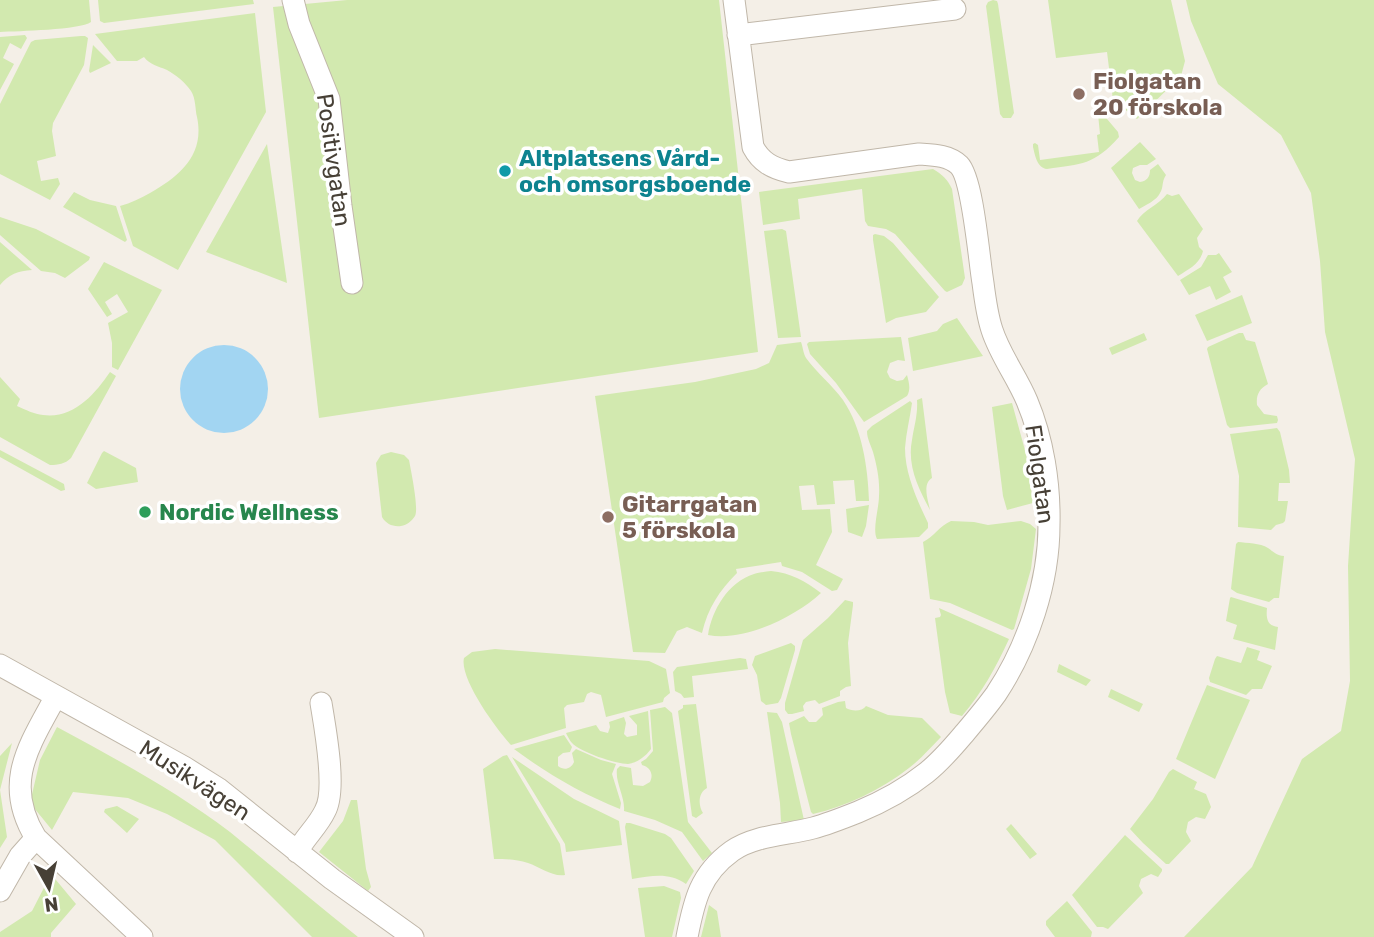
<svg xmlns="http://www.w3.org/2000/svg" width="1374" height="937" viewBox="0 0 1374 937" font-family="Rubik,sans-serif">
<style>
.green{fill:#d2e9af}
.water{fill:#a2d5f2}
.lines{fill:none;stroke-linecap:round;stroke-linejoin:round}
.street-casing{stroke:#c0b7a9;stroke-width:23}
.street{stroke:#fff;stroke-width:21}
.education-dot{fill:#8d6e63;stroke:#fff;stroke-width:2.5}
.culture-dot{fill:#0f9aa8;stroke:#fff;stroke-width:2.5}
.leisure-dot{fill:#2e9e5b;stroke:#fff;stroke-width:2.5}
.labels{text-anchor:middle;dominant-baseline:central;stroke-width:7;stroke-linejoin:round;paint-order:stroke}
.education-label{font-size:23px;font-weight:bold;fill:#785e54;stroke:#fff;text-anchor:start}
.culture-label{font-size:23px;font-weight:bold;fill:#0d838f;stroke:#fff;text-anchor:start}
.street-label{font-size:23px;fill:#474036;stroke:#fff}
.leisure-label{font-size:23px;font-weight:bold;fill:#27864d;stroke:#fff;text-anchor:start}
</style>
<rect width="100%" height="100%" fill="#f4efe7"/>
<path class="green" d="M0,0H89L91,22C80,30 18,31 0,32Z
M98,0H253L254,4L104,23L100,21Z
M347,0H719L758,352L319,418L273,7Z
M993,0L997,1L998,4L1014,113L1011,118H1003L1000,114L986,6L988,2Z
M1048,0H1171L1185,61L1181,76L1137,119L1113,100L1107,52L1056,58Z
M1186,0H1374V937H1184L1252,867L1302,759L1341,731L1350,681L1348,566L1355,459L1325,332L1320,261L1311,193L1281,135L1218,84L1191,21Z
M255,13L266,112L178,270L133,246L120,206C131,203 141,198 150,193C180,176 205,155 197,117C195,109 196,99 191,91C185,82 176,75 167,70C158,66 150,65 144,57L137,61H117L95,34Z
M25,35L27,38L21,49L10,43L3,58L14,64L0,90V37Z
M81,36H85L88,38L84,65L53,123L52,131L56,156L37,161L41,181L58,178L60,184L50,200L0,174V104L31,42L35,40Z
M93,45L111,63L90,73L89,71Z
M1102,113L1118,132L1119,137C1094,165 1082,164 1047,169C1037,168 1035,155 1033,147V144L1035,143L1038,145L1040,160L1099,152L1097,135L1100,134L1098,114Z
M1140,142L1156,159L1147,165H1140L1133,168L1132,173L1135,180L1140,182C1147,181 1150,177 1150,170L1158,164L1166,175C1161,183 1164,187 1160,193C1157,200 1146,205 1139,209L1111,168Z
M267,144L287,283L206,252Z
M933,169C942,174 948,180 952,189L965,278L962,285L947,292L945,291L895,234L886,229L868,226L865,221L862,189L798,199L800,219L763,225L759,192Z
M74,192L90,200L116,206L127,240L125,242L63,207Z
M1167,194L1172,196L1179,194L1203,229L1197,238L1199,247L1203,251C1200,264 1189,269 1178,276L1137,221C1143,210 1159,205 1167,194Z
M0,217L36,229L90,257L89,260L65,278L55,273L41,271L0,235Z
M782,229L786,231L801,337L778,338L764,231Z
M875,234L884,236L893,243L939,297L926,312L896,318L886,323L873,240V235Z
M0,242L32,270C18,271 9,274 0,285Z
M1219,253L1232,272L1223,277L1231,292L1216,300L1210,286L1189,295L1180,280L1201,267L1208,255H1216Z
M104,262L162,290L118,370L112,367V343L108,323L128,312L117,294L105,302L112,314L107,317L88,289Z
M1242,295L1252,323L1207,341L1195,315Z
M957,318L983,356L913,371L908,338L937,331L943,324Z
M1144,333L1147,340L1112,355L1109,348Z
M1239,333H1243L1246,340L1255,342L1268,384C1259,389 1256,395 1257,405L1264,414L1277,416L1278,420L1277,423L1230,428L1227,425L1207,349L1208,347Z
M901,337L905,361L898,360L890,363L887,372L890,378L897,381L903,380L907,375C909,383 911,389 907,396L864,422L836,383L810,354L807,344L809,342Z
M801,342C803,347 803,353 806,358C817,373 832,385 843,400C862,428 868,467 869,501H856L854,480L833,481L835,504L817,505L814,485L799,486L802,510L830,509L832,532L816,565L843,579L837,590L832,591L802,572L782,566L781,562L736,569L737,573C719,591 708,608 702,633L687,627L677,631L665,653L633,652L595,396L695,382L756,369L769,363L777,345Z
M110,372L116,376L71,458C65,464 58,465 50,465L0,437V377L20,399L17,406C26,410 34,414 43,415C74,419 95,394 110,372Z
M922,398L932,478C922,484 928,500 930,510C918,488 907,465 912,440C914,426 918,415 917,400Z
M910,401L912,403C910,418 906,433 905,448C905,474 917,500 928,523V528L919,537L877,539C872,530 879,508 879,496C880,481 877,466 873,452C871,445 867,439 867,431L872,426Z
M1012,403L1026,454L1033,503L1007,510L1003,496L992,407Z
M1277,428L1280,432L1289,470L1290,483H1279L1278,501H1288L1285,521L1283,523L1276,525L1271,530L1238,527L1239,476L1230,434Z
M0,450L64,484L65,490L61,491L0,457Z
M104,451L136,468L138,482L96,489L87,483L102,453Z
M391,452L404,455L409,460C411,471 419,509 415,516C412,521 407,525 401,526C393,527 386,524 382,517L376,463L381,455Z
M869,505L866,526L862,537L848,532L846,509Z
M951,521L974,522L988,525L1021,521L1030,524L1036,529L1031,569L1014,629L1012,630L950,603L930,599L923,542C934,537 939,526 951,521Z
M1238,542C1247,543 1260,543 1268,548C1274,552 1276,555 1284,556L1279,598H1274L1269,602L1237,593L1231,589L1236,544Z
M771,571C791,573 805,581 821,593C795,617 744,642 708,635C712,610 728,582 754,574C759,572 765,572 771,571Z
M1231,597L1267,608C1266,618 1267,626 1278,627L1275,650L1233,639L1237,625L1226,621L1230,598Z
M845,600L853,602V605L848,643L851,686L846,687L840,691V696L819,704L815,700L806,702L803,706L804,711L792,714H788L785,710V703L803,640L828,618Z
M939,608L1009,639C995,669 983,691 962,716L950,713L945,692L935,618L940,617L941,615Z
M791,643L795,646V650L781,698L778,703L766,705L761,701L757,675L752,665L755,656Z
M1247,647L1260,651L1257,660L1272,666L1262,689H1252L1246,695L1210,682L1209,678L1215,659L1217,656L1241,663Z
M495,649L649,661L666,669L670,693L664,698L663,702L606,717L601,695L591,692L587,694L584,702L567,705L564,708L566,728L511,745C496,729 459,678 464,658L472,652Z
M740,658L746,659L748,669L692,676L694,697L684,698L681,694L675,691L673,672L677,667Z
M1059,664L1091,680L1086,686L1057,672Z
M1207,685L1250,700L1215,779L1176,759Z
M1111,689L1143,704L1139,712L1108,697Z
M845,701L846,708C851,711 862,712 866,706L888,715L922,718L941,737C931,747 921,759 909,768C881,790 847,806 813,814L811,812L791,734L789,723L804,716L809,722H816L823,715L822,708L838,702Z
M696,704L707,788C698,793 698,805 703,813L696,818L692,816L678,711L683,708V705Z
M665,707L672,713L688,822L712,853L703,861L682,832L655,820L624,811C625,796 615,783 617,769L620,766L631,768L633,785L643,786L650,782C654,774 650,767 642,765L641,762L646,759L653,751L650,710Z
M648,711L651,749C646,756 637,763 628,764C616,764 580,752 572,743C570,741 567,735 566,733L596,725L600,731L608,733L610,727L609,722L624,717L626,723L624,734L627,737L637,735V725L629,716Z
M767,712L777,713L782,722L804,820L781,822L780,803Z
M57,727C116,759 176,791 230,832C273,867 315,903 358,937H312L215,840L167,814L128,798L73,792L52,830L30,803L40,760Z
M564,735L572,747L570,752L563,753L558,757V766C564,771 571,769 574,762L572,753L576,749L601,760L616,764L612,774L621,803L620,809C582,794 546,773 514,749Z
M12,743L0,790L7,837L0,848V756Z
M507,755L560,844L565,875C552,877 540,867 528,863C516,859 506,859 494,859L483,769L503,756Z
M512,757L574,799L617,820L619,821L622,845L566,852L565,844Z
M1173,769L1197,782L1194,789L1206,794L1211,807L1205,819L1196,817L1188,822L1186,832L1191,841L1169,864H1166L1143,843L1130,829L1153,799L1169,772Z
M351,800H357L366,869L371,887L368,891L319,852L343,821Z
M117,806L139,819L127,833L104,812L105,809Z
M626,823H630L665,834L671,838L694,871L686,884C668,872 653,876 632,879L625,827Z
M1011,824L1037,854L1030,859L1006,829Z
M1125,835L1162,869V871L1158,877L1151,874L1141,879L1139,886L1143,893L1108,929L1103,927H1097L1072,895Z
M51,874L76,904L51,933V937H0V932L32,911Z
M664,886L680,892L681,898L672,937H645L638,888Z
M1067,901L1092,932L1091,937H1055L1046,925V921Z
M709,905L717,911L721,937H701Z"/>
<path class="water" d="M180 389a44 44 0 1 1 88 0a44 44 0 1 1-88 0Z"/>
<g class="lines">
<defs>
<path id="street" d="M293,0L299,24L329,99L341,206L352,283
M738,35L955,9
M0,665L184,767L219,789L332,879L413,937
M56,696C29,746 2,783 36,838L142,937
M297,852C305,837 318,826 325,811C337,790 325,728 321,703
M0,891L20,856L36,838
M687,937C694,901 700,874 732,851C755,835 787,835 813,828C828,824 843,818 858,812C882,802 906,789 926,773C940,762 952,748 963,735C974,722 986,708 996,694C1028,646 1049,582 1049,525C1050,484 1043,439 1027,401C1017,377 1000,355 992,330C987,315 985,299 983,283C979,260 973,179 959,165C948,155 933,155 919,154L789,172C772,168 761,162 753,147L734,0"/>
</defs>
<use href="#street" class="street-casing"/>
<use href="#street" class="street"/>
</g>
<g class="education-dot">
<circle cx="1079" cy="94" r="7"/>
<circle cx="608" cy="517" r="7"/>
</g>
<circle class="culture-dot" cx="505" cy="171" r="7"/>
<circle class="leisure-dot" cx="145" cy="512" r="7"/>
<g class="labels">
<g class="education-label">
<text x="1093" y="81">Fiolgatan<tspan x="1093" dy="26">20 förskola</tspan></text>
<text x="622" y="504">Gitarrgatan<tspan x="622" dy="26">5 förskola</tspan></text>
</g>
<g class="culture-label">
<text x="519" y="158">Altplatsens Vård-<tspan x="519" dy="26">och omsorgsboende</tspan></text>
</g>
<g class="street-label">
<text transform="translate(334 160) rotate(82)">Positivgatan</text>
<text transform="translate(1040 474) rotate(82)">Fiolgatan</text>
<text transform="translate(195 780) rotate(33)">Musikvägen</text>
</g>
<g class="leisure-label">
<text x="159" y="512">Nordic Wellness</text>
</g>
</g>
<g transform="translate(49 888) rotate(172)" stroke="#ffffff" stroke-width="5" paint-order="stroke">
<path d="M0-5L12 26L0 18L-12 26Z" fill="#474036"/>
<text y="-10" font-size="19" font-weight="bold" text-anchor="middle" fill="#474036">N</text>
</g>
</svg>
